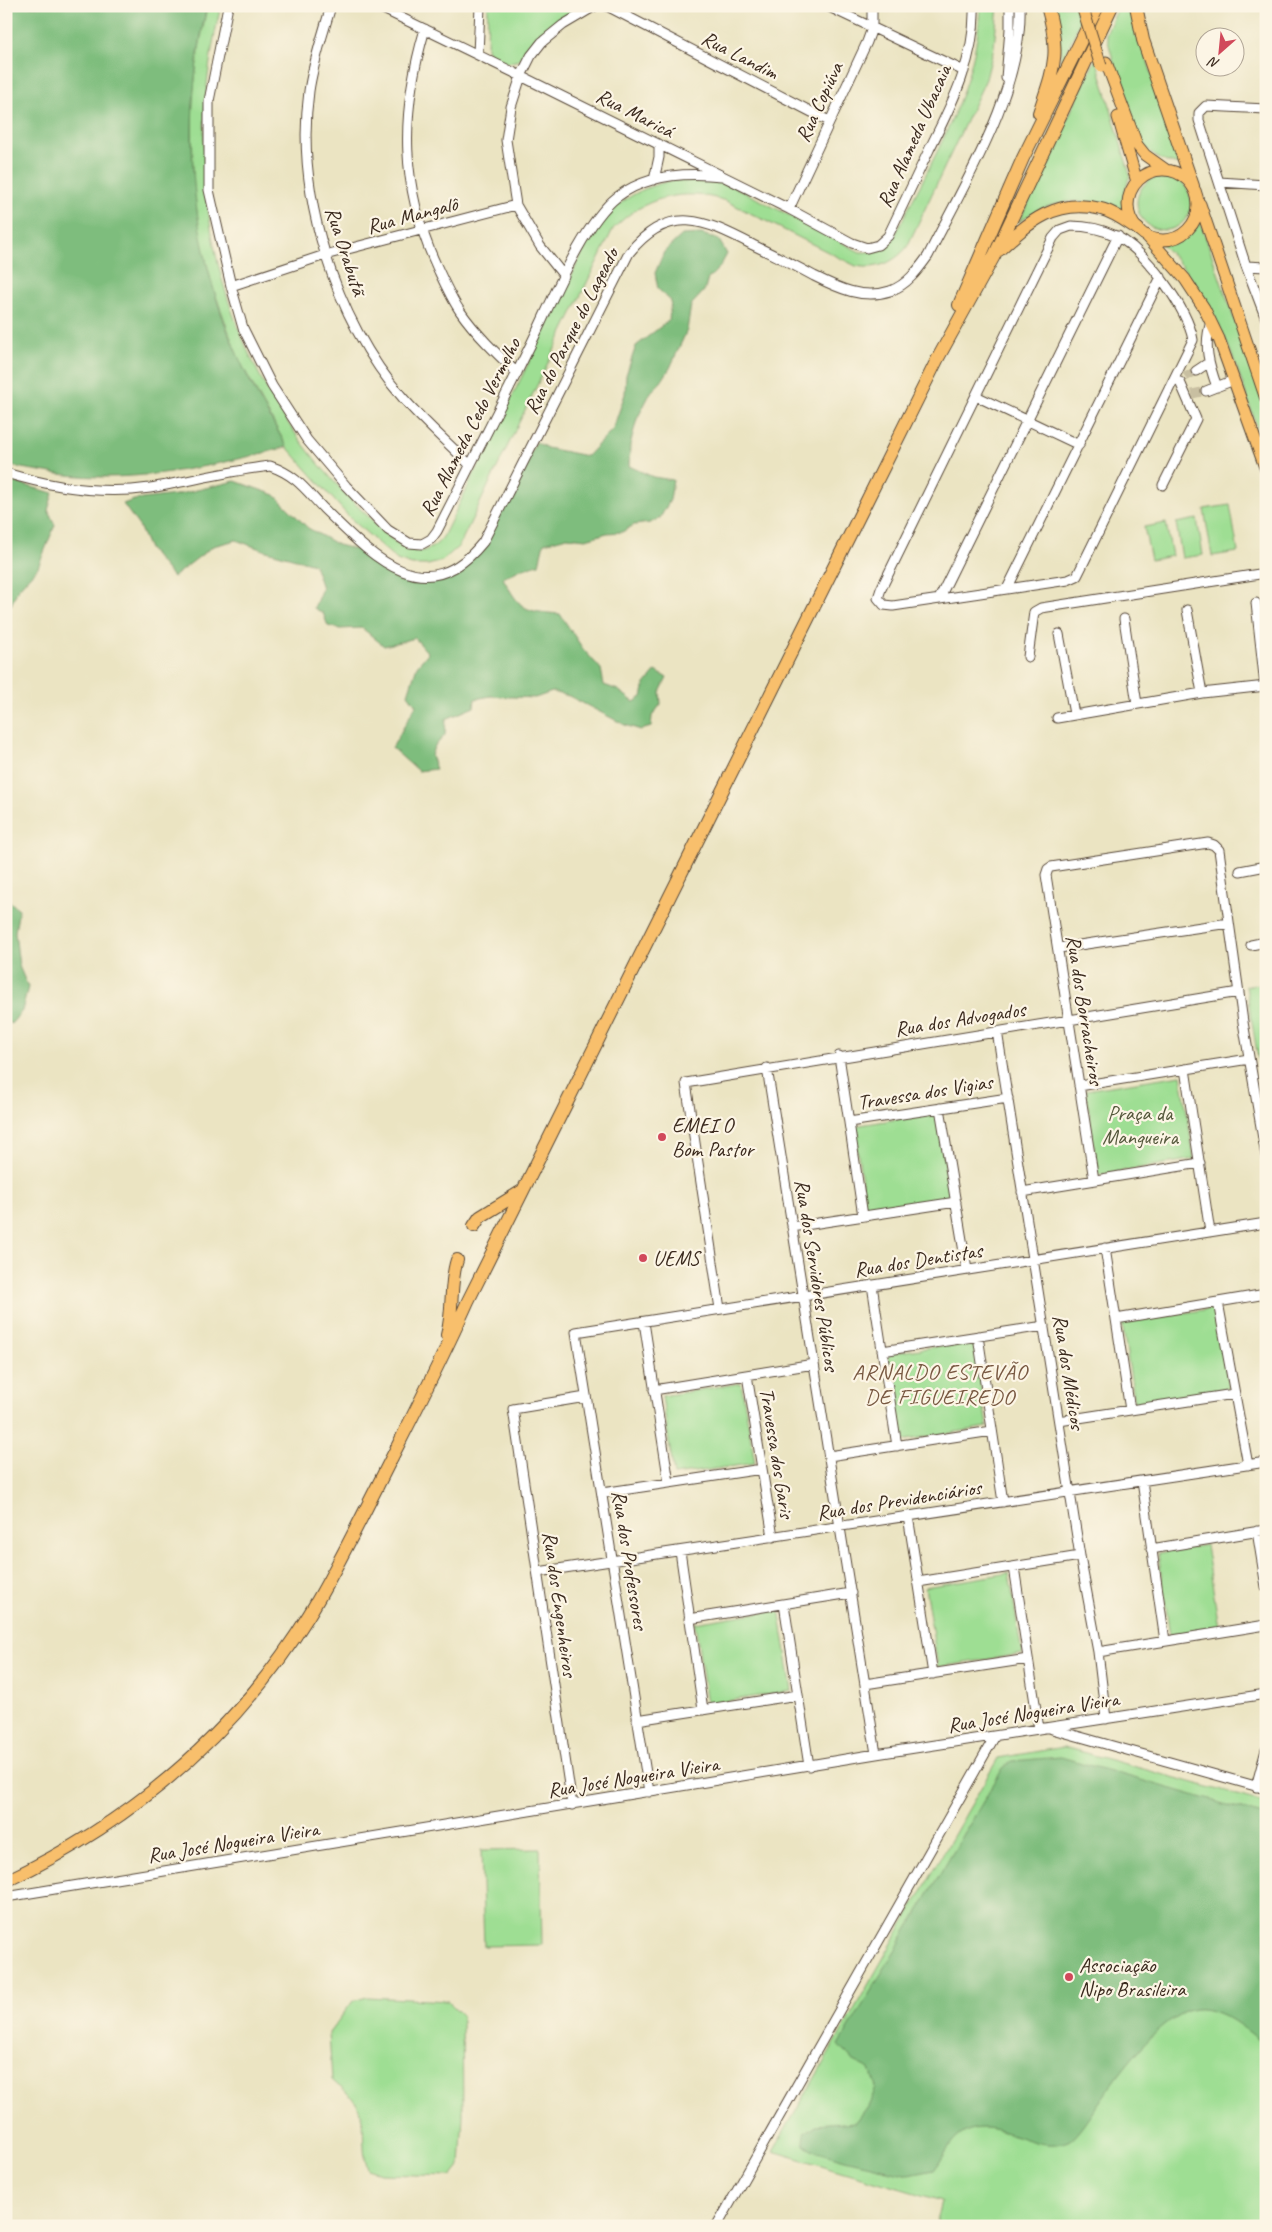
<svg xmlns="http://www.w3.org/2000/svg" width="1272" height="2232" viewBox="0 0 1272 2232" font-family="Caveat,sans-serif">
<style>
.green{fill:#9ede93;stroke:#6c8458}
.forest{fill:#7ebd7d;stroke:#5c744e}
.lines{fill:none;stroke-linecap:round;stroke-linejoin:round}
.minor-tunnel{stroke:#c8bfa1;stroke-width:9;stroke-dasharray:9 4.5;stroke-linecap:butt}
.minor-casing{stroke:#554637;stroke-width:11}
.major-casing{stroke:#554637;stroke-width:13}
.highway-casing{stroke:#554637;stroke-width:14}
.minor{stroke:#fff;stroke-width:9}
.major{stroke:#f8bf6c;stroke-width:11}
.highway{stroke:#f8bf6c;stroke-width:12}
.major-bridge-casing{stroke:#554637;stroke-width:13;stroke-linecap:butt}
.major-bridge{stroke:#f8bf6c;stroke-width:11}
.poi-dot{fill:#d1495b;stroke:#fcf5e5;stroke-width:2}
.labels{text-anchor:middle;dominant-baseline:central;stroke-width:4.5;stroke-linejoin:round;paint-order:stroke}
.street-label{font-size:21px;fill:#3b2a1e;stroke:#fcf5e5}
.park-label{font-size:21px;fill:#54573b;stroke:#fcf5e5}
.poi-label{font-size:21px;fill:#3b2a1e;stroke:#fcf5e5;text-anchor:start}
.neighbourhood-label{font-size:22px;letter-spacing:1px;fill:#785841;stroke:#fcf5e5}
</style>
<rect width="100%" height="100%" fill="#fcf5e5"/>
<filter id="ink" filterUnits="userSpaceOnUse"><feTurbulence type="fractalNoise" baseFrequency=".02" numOctaves="2"/><feDisplacementMap in="SourceGraphic" scale="10" xChannelSelector="R" yChannelSelector="G"/><feConvolveMatrix kernelMatrix="1 2 1 2 8 2 1 2 1" color-interpolation-filters="sRGB"/></filter>
<filter id="wash" filterUnits="userSpaceOnUse"><feTurbulence type="fractalNoise" baseFrequency=".0096" numOctaves="4" result="noise"/><feDisplacementMap in="SourceGraphic" scale="20" xChannelSelector="R" yChannelSelector="G"/><feGaussianBlur stdDeviation="1.12" result="paint"/><feColorMatrix in="noise" values="0 0 0 0 0 0 0 0 0 0 0 0 0 0 0 0 0 1.4 0 .05"/><feComposite in="paint" operator="in"/></filter>
<g filter="url(#wash)">
<rect width="100%" height="100%" fill="#ebe4c2"/>
<path class="green" d="M207,6H221C201,87 198,168 215,250C224,293 239,335 259,374C287,429 327,478 372,520C382,530 393,543 407,549C421,555 434,549 443,537L587,244C614,192 668,170 725,182L860,252C875,253 885,249 894,237C929,165 978,88 980,6H998L994,47L986,79L907,247C894,263 876,270 856,266L726,201C684,187 643,197 613,229L459,546L442,561L428,565H412L397,560L350,518L287,447L238,358L211,282L199,230L193,179L192,104L198,54Z
M488,6H580L539,35L519,60L504,64L491,57L487,49Z
M1049,6H1078L1082,17L1061,64L1060,45Z
M1119,6H1130L1181,165C1168,163 1156,159 1147,149C1130,130 1114,62 1106,34Z
M1096,58L1130,175L1123,196L1124,212C1088,195 1050,198 1019,222Z
M1137 203a27 27 0 1 1 54 0a27 27 0 1 1-54 0Z
M1199,218L1266,411V447L1264,448C1237,370 1222,302 1161,244C1179,244 1193,235 1199,218Z
M1230,505L1238,552L1212,556L1204,509Z
M1197,519L1203,555L1182,558L1176,523Z
M1166,523L1172,556L1151,560L1144,527Z
M1266,983V1095H1264L1246,986Z
M1181,1075L1194,1159L1098,1175L1086,1090Z
M937,1113L951,1199L866,1211L854,1126Z
M1215,1308L1229,1388L1135,1403L1122,1323Z
M974,1341L987,1427L901,1441L887,1354Z
M741,1383L755,1463L674,1475L662,1396Z
M1206,1545L1219,1627L1170,1635L1158,1553Z
M1009,1573L1022,1654L938,1667L925,1587Z
M779,1609L792,1691L707,1704L695,1623Z
M1064,1747L1266,1803V2226H936L942,2201L773,2151L998,1758Z
M540,1849L542,1945L484,1946L481,1850Z
M367,1997L448,2001L462,2015L463,2115L460,2166L452,2176L381,2174L368,2169C359,2147 370,2117 352,2098C346,2091 338,2086 332,2080L329,2033L353,2001Z"/>
<path class="forest" d="M6,6H207C180,124 189,245 238,356C252,388 270,417 287,447C206,468 123,487 40,471C29,469 17,468 6,464Z
M702,234L719,240L727,254L720,267L708,279L704,291L691,305L687,330L670,368L661,382L651,392L637,419L630,445L629,466L653,477L673,480L670,500L660,518L650,523L634,525L622,532L607,533L586,539L567,537L544,543L539,564L521,569L503,578C521,611 524,611 560,614L583,649L601,669L604,685L618,690L634,702L642,697L645,684L656,671L667,678L660,692L661,704L652,716L651,727L641,730L625,725L569,696L552,692L535,698L491,696L475,699L474,707L446,719L445,735L434,747L431,756L436,769L418,771L392,748L416,705L408,694L417,666L428,653L415,638L384,646L362,628L340,629L328,626L323,613L314,608L322,588L314,564L263,550L236,540L213,546L173,577L149,549L139,526L123,504L134,500L176,495L235,481L275,495L308,528L338,545L362,551L386,569L411,578L436,577L459,569L479,553L536,442L547,448L587,456L613,429L625,394L626,375L636,346L669,320L671,301L658,289L655,273L664,252L682,235Z
M6,480L53,493L48,510L55,525L38,567L18,589L11,605H6Z
M6,899L19,909L15,932L19,966L28,987L22,1011L11,1024L6,1020Z
M1061,1757L1266,1816V2046C1248,2031 1226,2011 1201,2009C1165,2006 1115,2080 1096,2107C1090,2115 1076,2138 1068,2141C1031,2157 989,2107 956,2139C948,2146 941,2162 934,2170L909,2175L845,2160L818,2152L804,2144L805,2133L816,2125L856,2122L868,2106L876,2088L870,2069L852,2060L839,2045L1003,1768L1012,1761Z"/>
</g>
<g filter="url(#ink)">
<g class="lines">
<path class="minor-tunnel" d="M1185,377L1196,371
M1192,394L1206,391"/>
<defs>
<path id="minor" d="M228,6L209,101V190L231,286L243,328L272,386L307,440L346,486L388,530L409,543L422,544L431,539L437,531C468,470 499,409 529,348C550,306 582,224 617,197C647,174 686,172 722,176
M331,6C323,34 313,63 309,91C295,193 335,321 403,398C424,422 448,443 470,465
M377,6L521,76L789,209L852,243L867,248L878,245L888,236C902,207 915,179 929,150C951,106 976,58 974,6
M607,6L829,121
M827,6L964,71
M425,29C400,114 400,187 437,267C444,282 451,298 460,311C476,334 497,354 517,373
M478,55L480,6
M1006,78L1010,29V6
M1266,109L1206,106L1199,113V120L1246,266L1266,319
M654,180L659,157V144
M1219,182L1266,185
M789,209L867,42L872,28V6
M1071,226C1087,226 1102,229 1116,236C1145,250 1188,309 1193,340L1081,568L1077,576L1068,580L893,606L884,605L878,598L881,589L1053,238L1060,230Z
M1246,266L1266,267
M564,276L540,246L516,205L506,140L511,107L521,76L531,56L542,42L563,25L595,6
M231,286L325,255L516,205
M1211,322C1203,345 1209,365 1217,387
M1196,371L1208,363
M1206,391L1234,380
M976,396L1079,445
M6,473C52,487 102,495 150,488C190,481 229,471 270,466C296,475 305,489 323,508C371,555 425,614 483,542L629,253C669,203 705,220 753,245C774,255 794,265 814,276C838,288 863,300 890,291C907,285 918,270 928,256C965,182 1023,90 1020,6
M1163,485L1196,419L1180,382
M1007,589L1161,277
M940,597L1118,236
M1256,603L1265,686
M1187,610L1202,693
M1124,619L1137,704
M1059,634L1074,714
M1028,657L1034,612L1041,608L1266,573
M1057,718L1202,693L1266,686
M1240,871L1266,866
M1251,945L1266,942
M1059,948L1229,923
M997,1031L1080,1556L1098,1652L1106,1719
M839,1056L863,1216
M767,1068L876,1754
M1185,1069L1210,1232
M1079,1086L1249,1059
M940,1108L967,1270
M849,1122L1008,1098
M1094,1180L1046,875L1048,869L1051,867L1208,843L1214,845L1219,850L1243,1022L1266,1156
M1022,1192L1200,1163
M792,1227L956,1202
M1105,1248L1130,1410
M872,1285L897,1446
M1218,1302L1248,1465
M720,1309L686,1083L1239,992
M1116,1319L1266,1294
M644,1322L669,1483
M978,1336L1003,1502
M882,1351L1044,1326
M747,1375L773,1537
M654,1390L814,1364
M1059,1421L1234,1394
M829,1456L992,1431
M1142,1481L1165,1641
M602,1493L762,1469
M908,1516L933,1674
M1257,1531L1266,1587
M1151,1549L1266,1530
M680,1551L703,1710
M1014,1567L1039,1729
M538,1572L1266,1462
M918,1582L1080,1556
M784,1604L809,1766
M689,1619L851,1593
M1098,1652L1266,1625
M865,1684L1028,1659
M637,1720L798,1695
M1052,1729L1266,1789
M1256,1787L1266,1750
M649,1792L576,1332L1266,1223
M572,1805L513,1409L586,1397
M6,1897L876,1754L1266,1694
M717,2226L995,1736"/>
<path id="major" d="M1106,62L1137,145L1145,155L1166,170
M1118,117L1137,182
M1128 205a35 35 0 1 1 70 0a35 35 0 1 1-70 0Z
M1200,204L1266,399
M1146,235L1185,279L1204,308L1219,339L1266,470"/>
<path id="highway" d="M1136,6L1143,40L1193,186
M1039,113C1054,67 1061,54 1047,6
M999,250C1029,222 1056,198 1101,209C1114,212 1127,222 1138,229
M959,305L1023,158L1098,6
M474,1226L480,1217L522,1191
M447,1335C454,1310 449,1284 457,1260
M6,1881C133,1821 235,1735 309,1615C334,1574 355,1530 377,1487C408,1425 440,1364 468,1301L938,358L994,256L1112,6"/>
</defs>
<use href="#minor" class="minor-casing"/>
<use href="#major" class="major-casing"/>
<use href="#highway" class="highway-casing"/>
<use href="#minor" class="minor"/>
<use href="#major" class="major"/>
<use href="#highway" class="highway"/>
<defs>
<path id="major-bridge" d="M1082,6L1101,66"/>
</defs>
<use href="#major-bridge" class="major-bridge-casing"/>
<use href="#major-bridge" class="major-bridge"/>
</g>
</g>
<g class="poi-dot">
<circle cx="662" cy="1137" r="5"/>
<circle cx="643" cy="1258" r="5"/>
<circle cx="1069" cy="1977" r="5"/>
</g>
<g class="labels">
<g class="street-label">
<text transform="translate(740 55) rotate(27)">Rua Landim</text>
<text transform="translate(819 102) rotate(-65)">Rua Copiúva</text>
<text transform="translate(635 113) rotate(27)">Rua Maricá</text>
<text transform="translate(914 136) rotate(-66)">Rua Alameda Ubacaia</text>
<text transform="translate(412 215) rotate(-15)">Rua Mangalô</text>
<text transform="translate(346 251) rotate(72)">Rua Orabutã</text>
<text transform="translate(571 331) rotate(-63)">Rua do Parque do Lageado</text>
<text transform="translate(470 427) rotate(-63)">Rua Alameda Cedo Vermelho</text>
<text transform="translate(1085 1010) rotate(81)">Rua dos Borracheiros</text>
<text transform="translate(960 1019) rotate(-9)">Rua dos Advogados</text>
<text transform="translate(925 1092) rotate(-9)">Travessa dos Vigias</text>
<text transform="translate(918 1260) rotate(-9)">Rua dos Dentistas</text>
<text transform="translate(817 1275) rotate(81)">Rua dos Servidores Públicos</text>
<text transform="translate(1069 1372) rotate(81)">Rua dos Médicos</text>
<text transform="translate(777 1453) rotate(81)">Travessa dos Garis</text>
<text transform="translate(899 1500) rotate(-9)">Rua dos Previdenciários</text>
<text transform="translate(630 1560) rotate(81)">Rua dos Professores</text>
<text transform="translate(560 1604) rotate(82)">Rua dos Engenheiros</text>
<text transform="translate(1033 1712) rotate(-9)">Rua José Nogueira Vieira</text>
<text transform="translate(633 1777) rotate(-9)">Rua José Nogueira Vieira</text>
<text transform="translate(233 1842) rotate(-9)">Rua José Nogueira Vieira</text>
</g>
<g class="park-label">
<text x="1140" y="1113">Praça da<tspan x="1140" dy="24">Mangueira</tspan></text>
</g>
<g class="poi-label">
<text x="672" y="1125">EMEI O<tspan x="672" dy="24">Bom Pastor</tspan></text>
<text x="653" y="1258">UEMS</text>
<text x="1079" y="1965">Associação<tspan x="1079" dy="24">Nipo Brasileira</tspan></text>
</g>
<g class="neighbourhood-label">
<text x="940" y="1372">ARNALDO ESTEVÃO<tspan x="940" dy="25">DE FIGUEIREDO</tspan></text>
</g>
</g>
<rect width="1272" height="2232" fill="none" stroke="#fcf5e5" stroke-width="25"/>
<g transform="translate(1220 52) rotate(207)"><circle r="24" fill="#fcf5e5" stroke="#afa495"/>
<path d="M0-4L9 19L0 12L-9 19Z" fill="#d1495b"/>
<text y="-8" font-size="14" font-weight="bold" text-anchor="middle" fill="#3b2a1e">N</text>
</g>
</svg>
